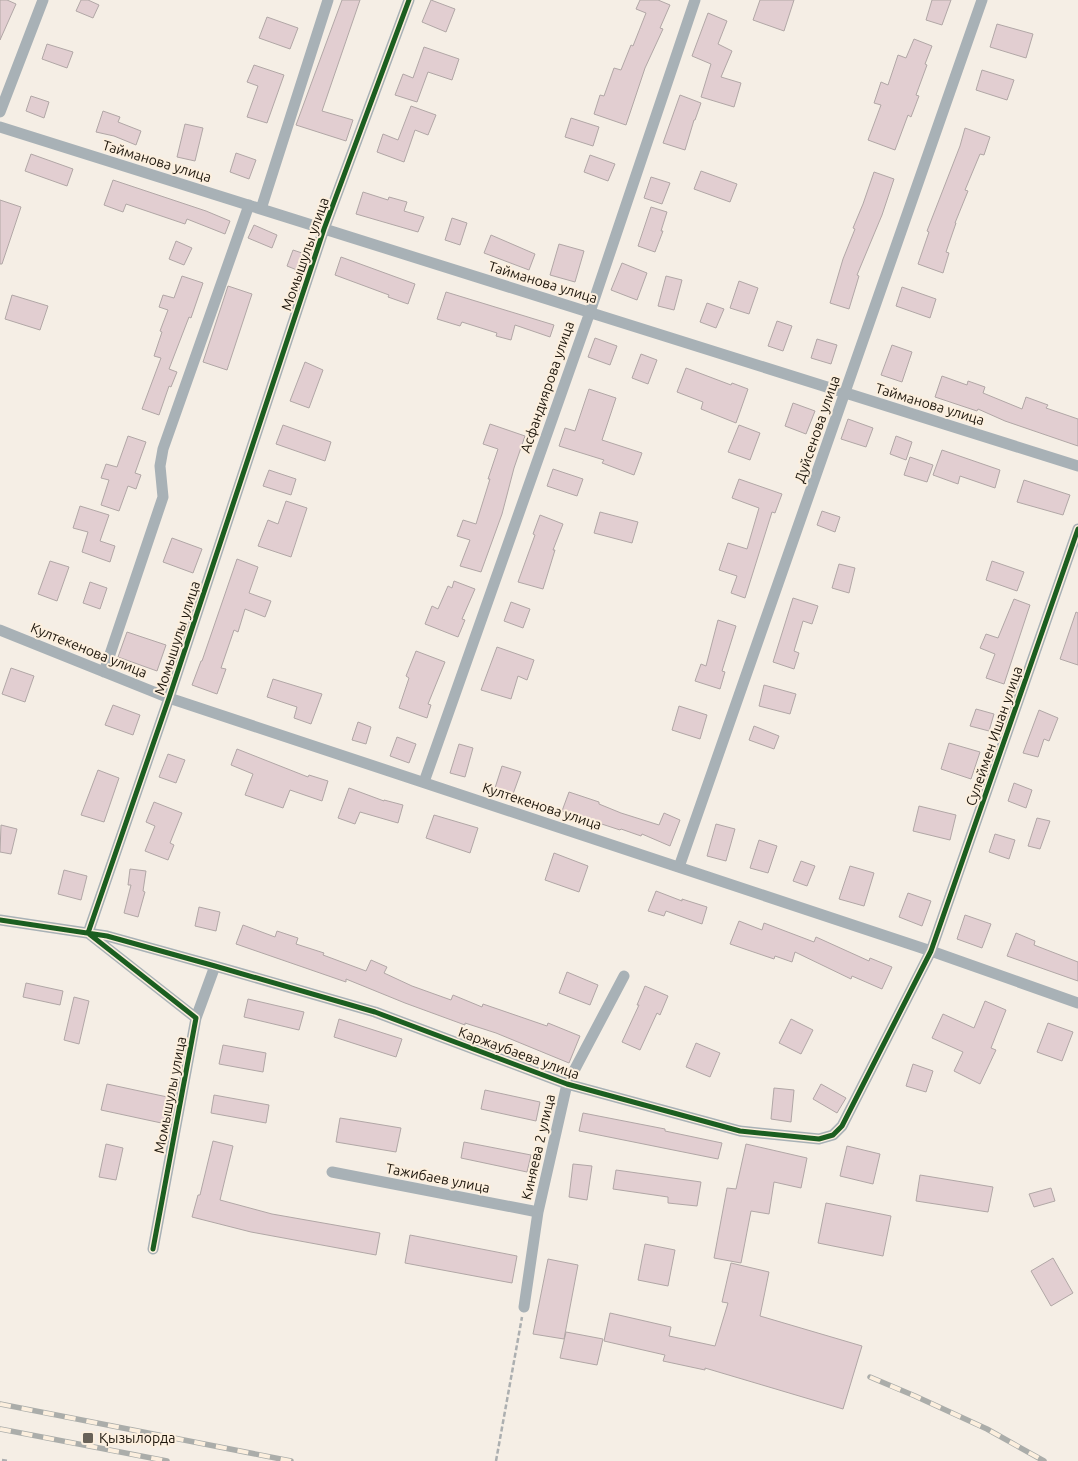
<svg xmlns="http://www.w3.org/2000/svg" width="1078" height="1461" viewBox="0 0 1078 1461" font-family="Ubuntu,sans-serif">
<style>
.building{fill:#e2ced1;stroke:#b1a7a6}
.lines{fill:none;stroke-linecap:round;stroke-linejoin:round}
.path{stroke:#acafb0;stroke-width:2.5;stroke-dasharray:5 2.5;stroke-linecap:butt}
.minor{stroke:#a8b1b6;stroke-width:11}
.rail-casing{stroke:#abadaa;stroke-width:5.5}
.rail{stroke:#fcefde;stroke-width:4;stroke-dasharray:11;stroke-linecap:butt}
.cycleway-casing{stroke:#fcefde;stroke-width:8}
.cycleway{stroke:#1b5e20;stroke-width:5}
.poi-dot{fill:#696258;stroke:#fcefde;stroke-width:2}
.labels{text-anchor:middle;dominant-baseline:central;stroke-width:4;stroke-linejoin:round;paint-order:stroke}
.street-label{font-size:14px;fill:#1d160c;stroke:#fcefde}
.poi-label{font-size:14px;fill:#1d160c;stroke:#fcefde;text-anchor:start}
</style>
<rect width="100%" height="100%" fill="#f5eee5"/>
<path class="building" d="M0,0H7L16,4L0,40Z
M81,0H88L99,5L93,18L76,11Z
M342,0H360L322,111L353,120L346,141L296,125Z
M431,0L455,9L446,32L422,22Z
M640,0H658L670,5L660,28L663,29L645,68L626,125L594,114L600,95L604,96L614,68L621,70L631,45L633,46L646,13L636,9Z
M760,0H794L784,31L753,20Z
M932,0H951L942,25L926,20Z
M708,13L727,21L718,44L732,51L721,77L741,83L734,107L701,97L711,64L692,56Z
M267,17L298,28L290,49L259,38Z
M997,24L1033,34L1026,58L990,47Z
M914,39L932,46L925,64L927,65L916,95L919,96L911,117L908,115L895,150L868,140L881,105L874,103L881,82L888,85L898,55L906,58Z
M47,44L73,52L67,68L42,59Z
M424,47L459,59L452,80L428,72L417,102L395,95L403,74L413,78Z
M254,65L284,75L267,123L247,117L258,86L247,82Z
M982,70L1014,80L1007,100L976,90Z
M680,95L701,103L695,120H694L685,150L663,143Z
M31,96L49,102L44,118L26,111Z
M411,106L436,115L428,135L415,130L404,162L377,152L383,134L398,140Z
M103,111L120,117L118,122L141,131L136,145L114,136L96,132Z
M571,118L599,127L593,146L565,137Z
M185,124L203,128L195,161L177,157Z
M965,128L990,137L984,155L980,154L965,190L968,191L955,223H956L946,252L949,253L943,273L918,264L929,232L927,231L960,146Z
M236,153L256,160L249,179L230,172Z
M31,154L73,169L67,186L25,171Z
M590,155L615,164L608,181L584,172Z
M701,171L737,184L730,202L694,189Z
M874,172L894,179L882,215L857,275L859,276L849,309L830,303L843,259L855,229L853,228L863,204Z
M651,177L670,183L662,204L644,198Z
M113,180L206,211L230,221L225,234L187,219L185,224L126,204L123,212L104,205Z
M363,192L388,200L389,197L407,202L404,211L424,217L418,232L356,214Z
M0,200L21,207L2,264H0Z
M651,207L667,212L661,231H663L655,252L638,246Z
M452,218L467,223L460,245L445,240Z
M254,225L277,235L272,248L248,238Z
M491,235L535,254L529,270L484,253Z
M176,241L192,248L184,265L169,259Z
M559,244L584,251L575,282L550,275Z
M293,250L308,255L302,272L287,266Z
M341,257L415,284L408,304L388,297L389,295L335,275Z
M622,263L647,273L637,300L611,290Z
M182,276L203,283L191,318L189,317L169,369L177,372L171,387L169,386L159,415L142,409L161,358L154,356L162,332L160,331L168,310L159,307L163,295L174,298Z
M666,276L682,280L674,310L658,306Z
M739,281L758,288L749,314L730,308Z
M228,286L252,294L227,370L203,362Z
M902,287L936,299L930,318L896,306Z
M446,292L554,325L550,337L515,325L511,340L496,336L497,333L462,322L460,326L437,319Z
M12,295L48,306L40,330L5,319Z
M707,303L724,309L716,328L700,322Z
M777,321L792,326L783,351L768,346Z
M595,338L617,346L610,365L588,357Z
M817,339L837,345L831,364L811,358Z
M892,345L912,352L902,382L881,375Z
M641,354L657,360L648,384L632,378Z
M305,362L323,370L309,408L290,401Z
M686,368L731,385L732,383L748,389L736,423L701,409L703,402L677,392Z
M942,376L967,385L968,381L985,387L983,393L1022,409L1026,397L1048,405L1046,408L1078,419V446L1005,421L978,409L977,411L935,397Z
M589,389L616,398L602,440L642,453L634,475L602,463L604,460L559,446L565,428L575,431Z
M793,403L815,411L806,434L785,426Z
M848,419L873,428L866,447L841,439Z
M490,424L525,436L514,468L502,514L481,572L460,566L470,540L457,536L463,520L476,524L490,479H488L498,449L483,444Z
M283,425L331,442L325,461L276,444Z
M739,425L760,433L750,460L728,452Z
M128,436L146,442L135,473L141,475L136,489L128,486L119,511L101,505L109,480L101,478L106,464L117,467Z
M896,436L912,442L906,460L890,454Z
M942,450L1000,470L995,488L960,476L958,484L933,475Z
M910,457L933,465L927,482L904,475Z
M553,469L583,479L577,496L547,486Z
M269,470L296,479L291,495L263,486Z
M739,479L782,494L775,513L772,512L745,598L731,593L737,576L719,570L728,543L747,549L759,508L732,498Z
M1024,480L1070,495L1063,515L1017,502Z
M286,501L307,508L291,557L258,546L268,520L278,524Z
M80,506L109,515L100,541L115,546L110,562L82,552L88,532L73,528Z
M822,511L840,517L835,532L817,525Z
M600,512L638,522L632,543L594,533Z
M540,515L563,524L553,550H555L543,589L518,582L535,535L533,534Z
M172,538L202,549L193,573L163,562Z
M237,559L258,567L249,593L271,601L265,617L245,609L238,632L234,630L221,668L226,669L217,694L192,685L201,661H202Z
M50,561L69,567L57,601L38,594Z
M992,561L1024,572L1017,591L986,580Z
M839,564L855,568L849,593L832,588Z
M454,581L475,589L462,619L465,620L458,637L425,624L432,606L438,609L448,586L452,588Z
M90,582L107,588L100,609L83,603Z
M793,598L818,606L812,624L803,621L794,651L799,653L794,669L773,662Z
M1014,599L1030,605L1004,684L986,678L995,654L980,648L986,634L998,638Z
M511,602L530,609L523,628L504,621Z
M1076,612L1078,613V665L1060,659Z
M718,620L736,626L722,671L725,672L720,689L695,681L701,664L706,666Z
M127,632L166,645L157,671L118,657Z
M497,647L534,660L527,680L518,676L511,699L481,690Z
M416,651L445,662L428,704L431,705L427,718L399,708L409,678L406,676Z
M11,668L34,676L25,702L2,694Z
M273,679L322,694L311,724L294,718L297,707L267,697Z
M764,685L796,694L790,714L759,706Z
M113,705L140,715L133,735L105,725Z
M679,706L707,715L700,739L672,730Z
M976,709L994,714L989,731L970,726Z
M1039,710L1058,718L1049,741L1044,739L1038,757L1023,753Z
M358,722L371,727L366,744L352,740Z
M754,726L779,736L774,749L749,740Z
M397,737L416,744L409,763L390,756Z
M949,743L980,752L971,779L941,769Z
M459,744L473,748L465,777L450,773Z
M237,749L308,777L309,775L328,781L322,801L290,790L283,808L245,795L253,774L231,765Z
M168,754L185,760L176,783L159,777Z
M502,766L521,772L513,794L495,788Z
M98,770L119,778L104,822L81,815Z
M1014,783L1032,790L1026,808L1008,801Z
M349,788L384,801V800L403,805L398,823L360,812L355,824L338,818Z
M569,792L599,802V804L621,813L659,825L664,813L680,820L670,846L642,834L641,836L621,829L620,830L562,811Z
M154,802L182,813L170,843L174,845L168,860L145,851L155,826L146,822Z
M919,806L956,815L950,840L913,831Z
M434,815L478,828L470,853L426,838Z
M1037,818L1050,821L1040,849L1028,846Z
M716,824L735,829L726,861L707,856Z
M1,825L17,829L11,854L0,852Z
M995,834L1015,840L1009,859L989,852Z
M759,840L777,846L768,873L750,868Z
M554,853L588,866L579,892L545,880Z
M801,861L815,866L807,886L793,881Z
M850,866L874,873L864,906L839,899Z
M130,869L146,871L143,891L145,892L138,917L124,913L131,885H128Z
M64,870L87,876L81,900L58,894Z
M656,891L682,901V899L707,907L702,924L666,911L664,916L648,911Z
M908,893L931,901L922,926L899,917Z
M199,907L220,912L216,931L195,926Z
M965,915L991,924L982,948L957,939Z
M739,921L762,930L764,923L814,942L816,937L869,961L870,958L892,967L882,989L852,976L851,979L795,952L792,962L775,956L774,959L730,944Z
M243,925L275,937L277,931L298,938L296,944L324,953L323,955L366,971L371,960L387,967L384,973L412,986L451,1000L453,995L482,1007L483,1004L547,1026L548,1023L580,1036L569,1063L496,1033L465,1023V1025L405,1003L346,979V982L236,944Z
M1016,933L1035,941L1034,945L1078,962V981L1007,956Z
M567,972L598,985L590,1005L559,993Z
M26,983L63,991L60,1005L23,997Z
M645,986L668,996L660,1015L657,1013L640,1050L622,1042L639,1005H637Z
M74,997L89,1001L79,1044L64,1040Z
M248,999L304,1012L299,1030L244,1017Z
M985,1001L1006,1010L991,1048L996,1050L980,1084L954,1071L963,1052L932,1038L943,1014L974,1028Z
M339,1019L402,1039L396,1057L334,1037Z
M791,1019L813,1030L801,1054L779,1043Z
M1048,1023L1073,1032L1062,1061L1037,1052Z
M696,1043L720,1053L710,1077L686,1067Z
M223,1045L266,1053L263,1072L219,1064Z
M913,1064L933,1071L926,1092L906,1086Z
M107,1084L172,1098L166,1124L101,1110Z
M821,1084L846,1098L837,1113L813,1099Z
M774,1088L794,1090L791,1122L771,1119Z
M485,1090L540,1102L536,1121L481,1109Z
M214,1095L269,1105L266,1123L211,1113Z
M583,1113L665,1129V1131L722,1143L718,1159L579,1131Z
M340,1118L401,1128L396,1152L336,1142Z
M213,1141L233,1146L220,1200L272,1214L380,1233L376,1255L251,1232L192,1217L198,1195H200Z
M464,1142L531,1155L527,1172L461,1158Z
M106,1144L123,1148L116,1180L99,1177Z
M746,1144L807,1158L801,1188L774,1182L769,1214L751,1211L741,1263L714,1258L727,1188L736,1189Z
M847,1146L880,1154L873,1184L840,1176Z
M573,1164L592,1166L587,1200L569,1197Z
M616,1170L701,1182L697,1206L668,1203V1197L613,1189Z
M920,1175L993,1187L988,1212L916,1201Z
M1051,1188L1055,1201L1034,1207L1029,1194Z
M826,1203L891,1216L883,1256L818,1243Z
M410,1235L517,1256L512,1283L405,1263Z
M645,1244L675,1250L668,1286L638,1280Z
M1053,1258L1073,1293L1051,1306L1031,1271Z
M548,1259L578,1265L564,1339L533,1334Z
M731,1263L769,1272L760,1316L862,1346L843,1409L705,1368V1370L663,1361L665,1355L604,1341L610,1313L671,1327L669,1336L715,1346L728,1303L722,1302Z
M566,1332L603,1339L597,1365L560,1358Z"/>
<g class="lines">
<path class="path" d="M2,1460L9,1461
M496,1461L522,1317"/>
<path class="minor" d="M0,112L43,0
M0,127L1078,466
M261,209L328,0
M0,630L169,698L931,951L1078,1003
M104,672L163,497L160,466L163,449L249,205
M424,782L590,312L695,0
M679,867L982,0
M0,920L107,936L215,966L375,1012L567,1084L740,1131L819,1139L833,1135L842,1126L931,951L1078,529
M196,1018L215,966
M332,1172L538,1212
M153,1249L196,1018L88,933L169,698L324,229L409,0
M524,1307L538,1212L567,1084L624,976"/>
<defs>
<path id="rail" d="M870,1377L915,1396L987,1429L1044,1461
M0,1404L291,1461
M0,1429L167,1461"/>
</defs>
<use href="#rail" class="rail-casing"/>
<use href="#rail" class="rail"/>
<defs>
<path id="cycleway" d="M0,920L107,936L215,966L375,1012L567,1084L740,1131L819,1139L833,1135L842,1126L931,951L1078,529
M153,1249L196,1018L88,933L169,698L324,229L409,0"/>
</defs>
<use href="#cycleway" class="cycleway-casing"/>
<use href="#cycleway" class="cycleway"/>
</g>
<rect class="poi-dot" x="82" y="1432" width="12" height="12" rx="2.5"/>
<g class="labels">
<g class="street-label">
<text transform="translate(157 161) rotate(17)">Тайманова улица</text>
<text transform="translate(305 254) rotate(-71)">Момышулы улица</text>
<text transform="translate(543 282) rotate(17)">Тайманова улица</text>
<text transform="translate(547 387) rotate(-71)">Асфандиярова улица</text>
<text transform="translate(930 404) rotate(17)">Тайманова улица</text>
<text transform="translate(817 429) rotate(-71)">Дуйсенова улица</text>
<text transform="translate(177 638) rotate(-72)">Момышулы улица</text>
<text transform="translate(89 650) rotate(22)">Култекенова улица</text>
<text transform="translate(994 736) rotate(-71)">Сулеймен Ишан улица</text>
<text transform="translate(542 806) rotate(18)">Култекенова улица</text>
<text transform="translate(519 1053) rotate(20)">Каржаубаева улица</text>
<text transform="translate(170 1095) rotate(-79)">Момышулы улица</text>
<text transform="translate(538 1147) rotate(-77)">Киняева 2 улица</text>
<text transform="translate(438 1178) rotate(11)">Тажибаев улица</text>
</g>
<g class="poi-label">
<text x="99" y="1438">Қызылорда</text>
</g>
</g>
</svg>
